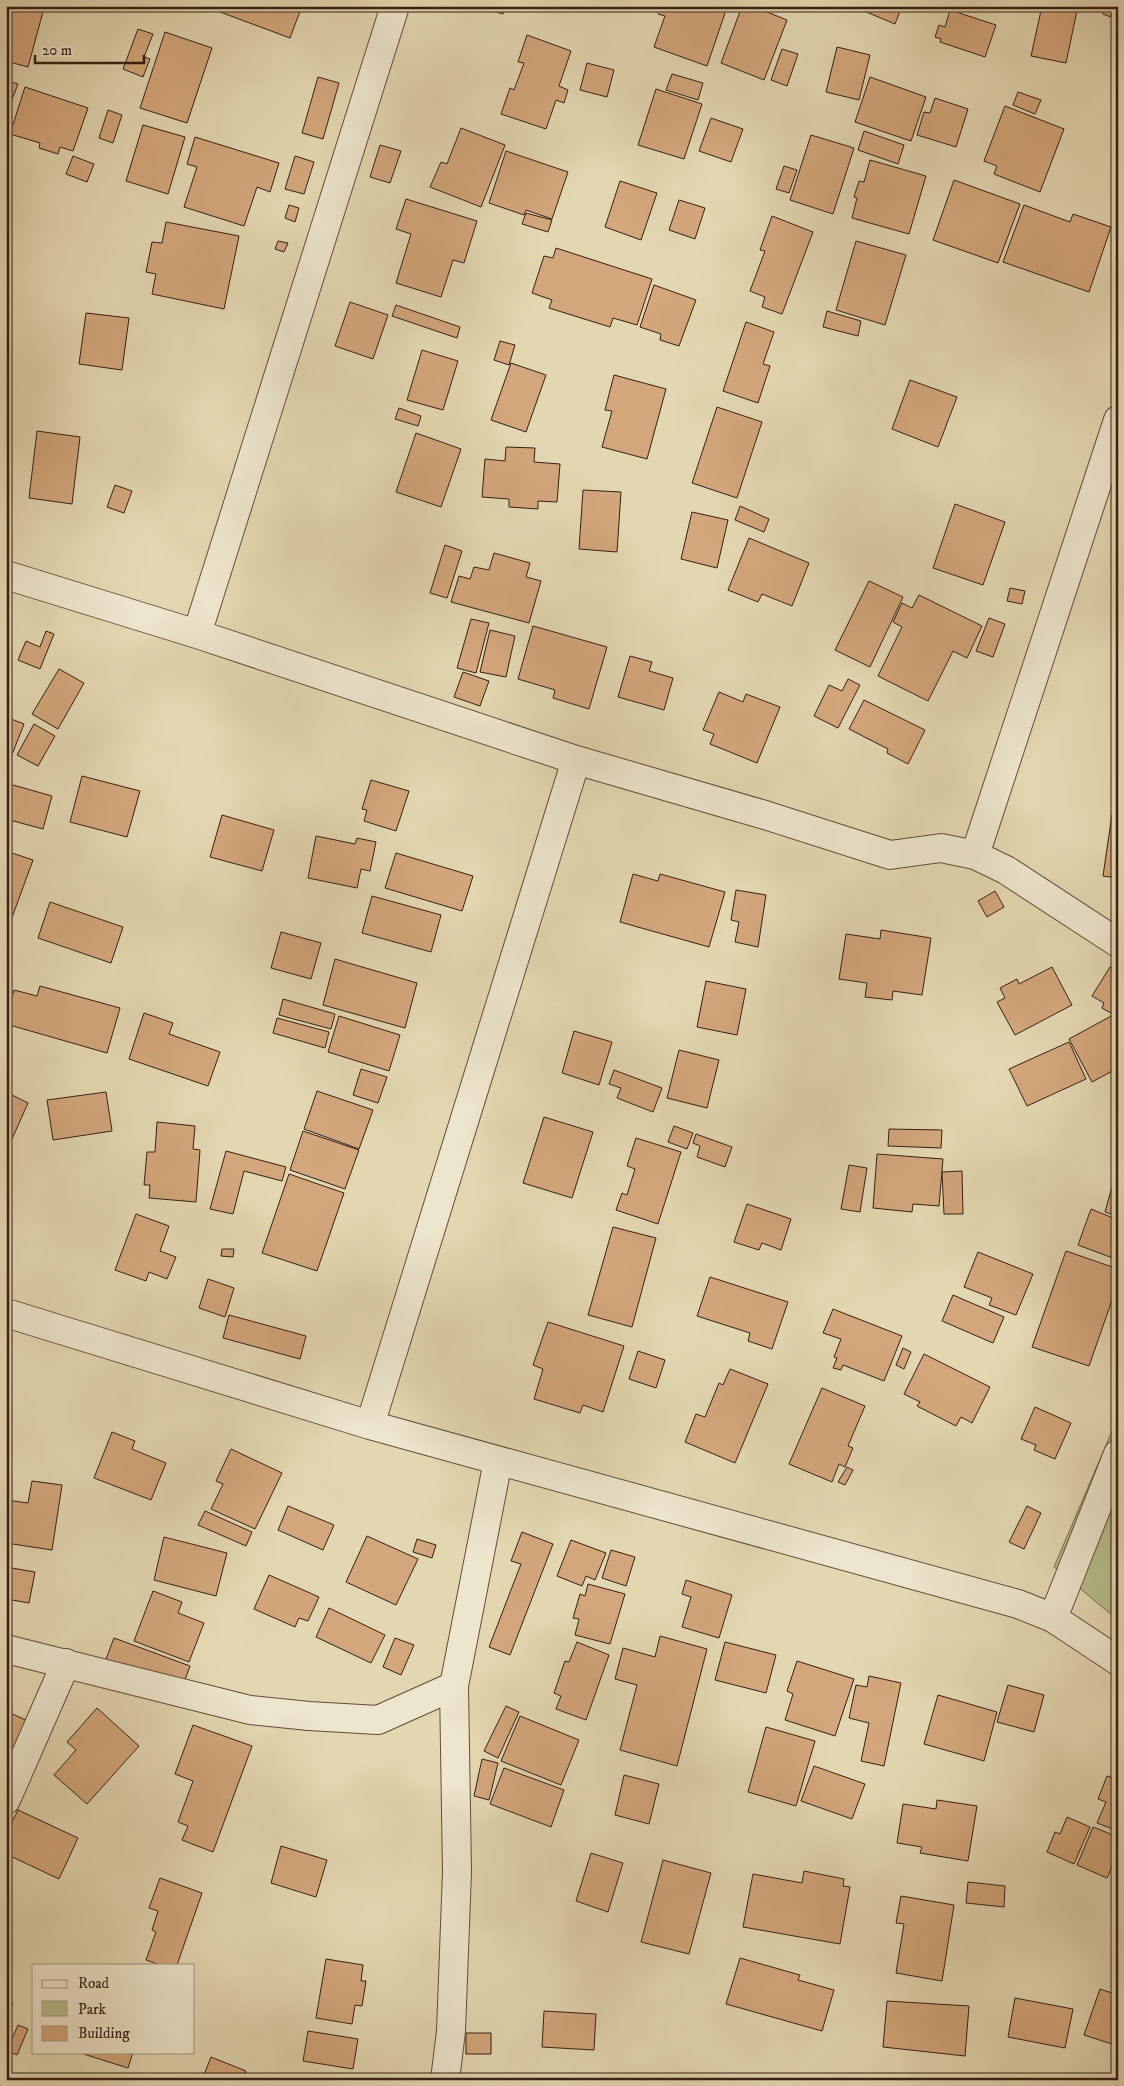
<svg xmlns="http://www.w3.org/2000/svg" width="1124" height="2086" viewBox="0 0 1124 2086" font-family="'IM FELL DW Pica',serif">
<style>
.green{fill:#b6bd8a;stroke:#766e50}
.building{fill:#d3a67b;stroke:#351f15}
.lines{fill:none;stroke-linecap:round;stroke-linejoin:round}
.minor-casing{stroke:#604d3c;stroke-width:30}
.tertiary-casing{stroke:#604d3c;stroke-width:30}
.minor{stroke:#ede5cc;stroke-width:28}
.tertiary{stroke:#ede5cc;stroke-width:28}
</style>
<rect width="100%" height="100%" fill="#e3d7b1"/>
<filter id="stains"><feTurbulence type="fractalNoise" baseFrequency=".004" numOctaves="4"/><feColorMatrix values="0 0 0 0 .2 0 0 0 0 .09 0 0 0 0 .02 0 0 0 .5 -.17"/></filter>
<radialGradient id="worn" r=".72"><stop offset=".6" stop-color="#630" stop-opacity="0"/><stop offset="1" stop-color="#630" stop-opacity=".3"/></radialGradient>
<path class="green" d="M1118,1417V1620L1054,1567Z"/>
<path class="building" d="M6,6L44,8L28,67L6,61Z
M204,6H302L290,38Z
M476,6H505L503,14Z
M661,6H714L726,10L707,66L654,47L665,16L658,14Z
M742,6H752L787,20L764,80L721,63Z
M852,6H902L895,24Z
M1042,6H1078L1066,63L1031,56Z
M1105,8L1113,12L1111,17L1103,14Z
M950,10L996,25L985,57L940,42L941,39L935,37L939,25L945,27Z
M138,29L153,34L144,57L150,59L143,77L123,69Z
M165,32L212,48L187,123L140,108Z
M527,35L571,51L559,86L568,90L564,103L556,100L546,129L501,114L510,88L514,90L524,63L518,62Z
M837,47L870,55L859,100L826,92Z
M782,49L798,54L787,86L771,80Z
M587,63L614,70L607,97L580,90Z
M672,74L703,83L698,100L666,90Z
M318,77L339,83L323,139L302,133Z
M870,77L926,97L911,141L855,122Z
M6,80L18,84L6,115Z
M25,87L88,108L73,151L60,147L58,154L39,148L40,143L10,134Z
M656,89L702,104L684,159L638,145Z
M1018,92L1041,100L1035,114L1013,105Z
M935,98L968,109L956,147L917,135L924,112L930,113Z
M1005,106L1064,129L1040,192L994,174L997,166L984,161Z
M108,110L122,115L113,143L99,138Z
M711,118L743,129L731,162L699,151Z
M143,125L185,137L168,194L126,181Z
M461,128L505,145L481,207L430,187L441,162L447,164Z
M864,131L904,145L898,164L858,150Z
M811,135L854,148L833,214L790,200Z
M195,137L279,163L270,192L257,187L244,226L184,207L197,167L187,164Z
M380,145L401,151L390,183L370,177Z
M506,151L568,172L552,219L526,210L524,215L489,203Z
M73,156L94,164L87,182L66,174Z
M295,156L314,162L304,194L285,189Z
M870,160L926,176L909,234L852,218L857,198L854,197L859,181L864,182Z
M784,166L797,170L789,193L776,189Z
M954,180L1020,204L998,263L933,240Z
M620,181L657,193L641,240L605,227Z
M406,199L477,221L464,263L453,260L441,297L396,283L411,234L396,229Z
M679,200L705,208L695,239L669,230Z
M289,205L299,208L295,222L285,218Z
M1024,205L1070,222L1073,214L1111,227L1089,292L1003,262Z
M526,213L552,220L548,232L522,224Z
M772,216L813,232L782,314L762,307L765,297L750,291L765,251L760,250Z
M166,222L239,236L224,309L152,294L156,274L146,272L152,242L162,243Z
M278,241L288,243L284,252L275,249Z
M856,241L906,255L885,325L836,310Z
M556,248L652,279L637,325L613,318L610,327L549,308L552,300L532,293L544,256L553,258Z
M654,285L696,300L679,346L660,340L661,334L640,327Z
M350,302L388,315L373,359L335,346Z
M396,305L460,327L457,338L392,316Z
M827,311L861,321L858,336L823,327Z
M86,313L129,318L122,370L79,364Z
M746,322L774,332L763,364L770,366L758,403L723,391Z
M500,341L515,345L509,365L494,360Z
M422,350L458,361L443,410L407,400Z
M511,363L546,375L526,432L491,420Z
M614,375L666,389L647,459L602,447L612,411L605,410Z
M910,380L957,397L938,447L892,429Z
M717,407L762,422L737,498L692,483Z
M399,408L421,416L418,426L395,419Z
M37,431L80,437L72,504L29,498Z
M416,433L461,449L441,507L396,492Z
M506,447L535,448L534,462L560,464L557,502L538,501V509L509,507V499L482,497L485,459L505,461Z
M115,485L132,491L124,513L107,507Z
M583,490L621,492L617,552L579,549Z
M955,504L1005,522L983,585L933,568Z
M740,506L769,519L764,532L735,520Z
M692,512L728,520L717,568L681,559Z
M749,538L809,563L792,606L762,594L758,602L728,590Z
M445,545L462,551L447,598L430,593Z
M494,553L530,563L526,577L541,581L529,623L451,602L459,576L470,579L474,567L489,570Z
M869,581L903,597L870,667L835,650Z
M1010,588L1025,591L1022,604L1007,601Z
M919,595L982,626L967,658L953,651L928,701L878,676L902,627L893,622L902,603L912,608Z
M989,618L1005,624L993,657L976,651Z
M471,619L489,623L476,673L457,668Z
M533,626L607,647L589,709L553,698L555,690L518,679Z
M490,630L515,636L506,677L480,672Z
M46,631L54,634L40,669L18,660L26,641L40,647Z
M630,656L652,662L649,671L673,678L664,710L618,697Z
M59,669L84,683L58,729L32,714Z
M463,672L489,681L480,706L454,697Z
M848,679L860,685L838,728L814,716L829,685L842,691Z
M719,692L743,702L746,694L780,707L757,763L710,744L714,734L703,730Z
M864,700L925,730L908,764L887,753L888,749L849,729Z
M6,717L24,724L6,770Z
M34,724L55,736L38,766L17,755Z
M82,776L140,791L127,837L70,822Z
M371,780L409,791L396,831L364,821L367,810L362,809Z
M6,783L52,796L43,829L6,819Z
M1112,814L1118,815V878L1103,876Z
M222,815L274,830L262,871L210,857Z
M316,836L355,844L357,838L376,842L370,871L361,869L357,888L308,878Z
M6,851L33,860L6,934Z
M396,853L473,876L462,911L385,888Z
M633,874L658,881L660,874L725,892L709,947L620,922Z
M736,890L766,895L758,947L735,942L739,922L731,920Z
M995,891L1004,907L987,917L978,901Z
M372,896L441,915L431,952L362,933Z
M50,902L123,927L111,963L38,938Z
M881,930L931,938L922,995L893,991L892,1000L865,997L867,983L839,979L846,934L880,939Z
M281,932L321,943L311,979L271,968Z
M335,959L417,983L405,1028L323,1005Z
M1052,967L1072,1005L1015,1035L997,1002L1005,998L1000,988L1017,979L1019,984Z
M1110,967L1118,972V1017L1102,1008L1104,1003L1092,996Z
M706,981L746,989L737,1035L697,1027Z
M40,986L120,1008L107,1053L6,1024V1018L14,990L37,996Z
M283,999L335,1014L331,1029L279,1015Z
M144,1013L173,1023L169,1034L220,1052L208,1086L129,1059Z
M1113,1015L1118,1024V1068L1092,1082L1069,1039Z
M339,1016L400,1035L389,1071L328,1052Z
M277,1018L329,1032L325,1048L273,1033Z
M574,1031L612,1042L599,1085L562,1073Z
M1069,1042L1086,1079L1027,1106L1009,1069Z
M679,1050L719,1060L707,1108L667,1098Z
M361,1069L387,1077L378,1103L353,1095Z
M614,1070L662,1088L653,1112L617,1098L621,1088L609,1084Z
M317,1091L373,1110L359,1149L304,1129Z
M6,1092L28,1103L12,1139L6,1136Z
M106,1092L112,1131L53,1140L47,1100Z
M544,1117L593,1132L572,1198L523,1183Z
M157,1122L195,1126L193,1149L200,1150L196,1202L149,1198L150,1185H144L147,1152H155Z
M674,1126L693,1133L687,1149L668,1142Z
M889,1129L942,1130L941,1148L888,1146Z
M303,1131L359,1150L345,1189L290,1170Z
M696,1134L732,1147L725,1167L697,1157L700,1146L693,1143Z
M636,1138L681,1152L658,1224L616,1210L622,1193L627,1195L635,1169L627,1166Z
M226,1151L286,1167L282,1181L244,1171L233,1214L210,1209Z
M877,1154L943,1159L939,1206L913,1204L912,1212L873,1208Z
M849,1165L867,1168L860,1212L841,1209Z
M962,1171L963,1214H944L942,1172Z
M289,1174L344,1193L317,1271L262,1253Z
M1113,1183L1118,1184V1216L1105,1212Z
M747,1204L791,1219L781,1250L762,1243L759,1250L734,1242Z
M1091,1209L1118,1220V1260L1078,1245Z
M136,1214L169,1226L160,1251L176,1257L167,1279L149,1272L146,1281L115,1270Z
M613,1227L656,1238L632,1327L588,1315Z
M222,1249H234L233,1257L221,1256Z
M1066,1251L1118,1269V1283L1089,1366L1032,1347Z
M978,1252L1033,1274L1016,1315L989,1305L992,1298L964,1287Z
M710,1277L788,1302L772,1349L748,1341L750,1333L697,1316Z
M208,1279L234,1288L225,1317L199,1308Z
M953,1295L1004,1317L993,1343L942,1321Z
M833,1309L902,1336L884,1381L843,1365L841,1370L833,1368L837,1358L834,1357L841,1339L823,1333Z
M229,1315L306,1336L300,1359L223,1338Z
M548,1322L624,1346L603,1412L583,1405L580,1413L534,1399L543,1369L533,1365Z
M903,1348L911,1352L904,1369L896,1365Z
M638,1351L665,1360L656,1388L629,1379Z
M924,1354L990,1387L972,1423L961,1417L956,1426L917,1406L920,1402L904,1394Z
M730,1369L768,1384L735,1463L685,1442L696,1414L705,1417L719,1383L723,1385Z
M822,1388L865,1406L848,1446L853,1448L845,1467L839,1464L832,1482L789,1464Z
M1035,1407L1071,1423L1055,1459L1034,1450L1036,1445L1021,1439Z
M112,1432L135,1441L132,1449L166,1463L151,1500L94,1478Z
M231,1449L282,1473L255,1529L211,1509L223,1484L216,1481Z
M847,1467L853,1470L845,1485L838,1482Z
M32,1481L62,1485L52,1550L6,1543V1500L28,1503Z
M288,1506L334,1525L323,1550L278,1530Z
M1027,1506L1041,1513L1024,1549L1009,1542Z
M205,1511L252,1532L246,1546L198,1525Z
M522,1532L553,1544L510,1655L489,1647L521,1564L511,1561Z
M367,1536L418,1559L396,1605L346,1582Z
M164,1537L227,1553L216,1596L154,1580Z
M417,1539L436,1545L432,1558L413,1552Z
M571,1540L606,1553L595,1580L586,1576L582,1586L557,1576Z
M611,1550L635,1557L626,1586L602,1578Z
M6,1567L35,1572L29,1603L6,1599Z
M269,1575L319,1597L308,1621L299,1618L295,1627L254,1609Z
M686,1580L732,1595L719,1638L682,1627L691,1597L682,1594Z
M588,1584L625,1594L610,1644L575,1635L579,1619L573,1618L580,1594L585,1596Z
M153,1591L182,1602L178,1613L204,1623L189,1662L134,1641Z
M329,1608L385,1635L371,1663L316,1637Z
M660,1636L707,1649L677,1766L620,1750L637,1685L615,1679L623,1648L655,1657Z
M114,1638L190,1666L182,1688L106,1659Z
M395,1638L414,1645L401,1675L383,1667Z
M577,1642L609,1655L586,1720L556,1709L561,1696L554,1693L565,1661L569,1662Z
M725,1642L776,1655L766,1693L715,1680Z
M797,1661L854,1679L835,1736L785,1720L793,1694L787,1691Z
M869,1676L901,1683L884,1766L861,1761L869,1723L849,1718L856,1685L867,1687Z
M1008,1685L1044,1695L1034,1732L997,1722Z
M938,1695L997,1712L984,1761L924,1744Z
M506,1706L519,1712L498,1758L484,1751Z
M97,1708L139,1746L87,1804L54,1775L76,1750L67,1742Z
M8,1712L30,1722L14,1759L6,1755V1716Z
M520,1716L579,1740L561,1785L501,1761Z
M193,1725L252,1746L213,1852L182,1840L188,1826L178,1822L193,1781L175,1774Z
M766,1727L815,1741L796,1806L748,1792Z
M482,1759L498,1763L489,1800L474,1796Z
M814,1766L865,1784L852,1819L801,1801Z
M504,1768L564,1790L551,1827L490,1804Z
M624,1775L659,1784L649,1824L615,1815Z
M1107,1776L1118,1780V1831L1097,1823L1106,1802L1098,1799Z
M937,1800L977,1806L968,1861L920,1853L922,1847L897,1843L903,1804L936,1809Z
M18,1810L78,1838L59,1879L6,1854V1834Z
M1067,1817L1090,1827L1074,1864L1047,1852L1055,1832L1060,1834Z
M1093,1827L1118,1837V1853L1107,1878L1077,1865Z
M281,1846L327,1860L316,1897L271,1883Z
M591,1853L623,1863L608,1912L576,1901Z
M663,1860L711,1873L689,1954L641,1942Z
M804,1871L844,1879L843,1886L850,1887L840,1944L743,1927L753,1874L802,1883Z
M160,1878L202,1893L177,1965H160L146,1960L156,1932L152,1930L158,1911L149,1908Z
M968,1882L1005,1886L1004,1907L966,1903Z
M901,1896L954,1905L942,1981L896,1973L904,1924L896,1923Z
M740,1958L800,1975L798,1980L834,1990L822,2031L726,2004Z
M326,1959L363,1965L361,1981H366L362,2006L355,2005L352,2024L316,2018Z
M1100,1989L1118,1995V2046L1084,2035Z
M1015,1998L1073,2009L1065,2048L1008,2037Z
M6,2000L13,2003L6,2019Z
M887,2001L969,2006L965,2056L883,2047Z
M544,2011L596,2014L594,2050L542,2047Z
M18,2025L28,2029L17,2055L7,2051Z
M308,2031L358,2039L353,2069L303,2061Z
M466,2033H491V2054H466Z
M77,2052H133L128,2068Z
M211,2057L246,2071L243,2080H202Z"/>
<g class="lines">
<defs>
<path id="minor" d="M6,575L197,634L576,760L765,815L890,855L941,848L975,855L1006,870L1118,943
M197,634L395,6
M975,855L1118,420
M6,1313L370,1425L1018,1604L1053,1618L1118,1661
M370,1425L576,760
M1053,1618L1118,1454
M6,1649L250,1710L309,1716L378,1720L454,1686
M6,1800L66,1663"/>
<path id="tertiary" d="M445,2080L451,2031L457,1872L454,1686L498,1461"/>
</defs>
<use href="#minor" class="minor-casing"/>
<use href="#tertiary" class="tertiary-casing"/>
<use href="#minor" class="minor"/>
<use href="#tertiary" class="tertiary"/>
</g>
<rect width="1124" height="2086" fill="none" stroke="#e3d7b1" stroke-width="25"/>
<rect x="8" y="8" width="1109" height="2071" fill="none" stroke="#351f15" stroke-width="2.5"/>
<rect x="12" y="12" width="1099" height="2061" fill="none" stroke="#351f15"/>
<rect x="32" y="1964" width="162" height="90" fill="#ede5cc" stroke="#a39683"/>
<rect x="42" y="1980" width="25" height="8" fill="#ede5cc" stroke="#a39683"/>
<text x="78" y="1988" font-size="15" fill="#351f15">Road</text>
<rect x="42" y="2001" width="25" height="15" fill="#b6bd8a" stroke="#a39683"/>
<text x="78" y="2014" font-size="15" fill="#351f15">Park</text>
<rect x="42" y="2026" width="25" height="15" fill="#d3a67b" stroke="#a39683"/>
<text x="78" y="2038" font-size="15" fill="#351f15">Building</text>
<path d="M35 55v8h109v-8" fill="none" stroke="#351f15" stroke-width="2.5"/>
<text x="42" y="55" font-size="15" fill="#351f15" stroke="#ede5cc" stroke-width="4" paint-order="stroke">20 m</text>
<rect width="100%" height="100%" filter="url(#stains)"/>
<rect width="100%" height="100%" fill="url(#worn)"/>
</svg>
